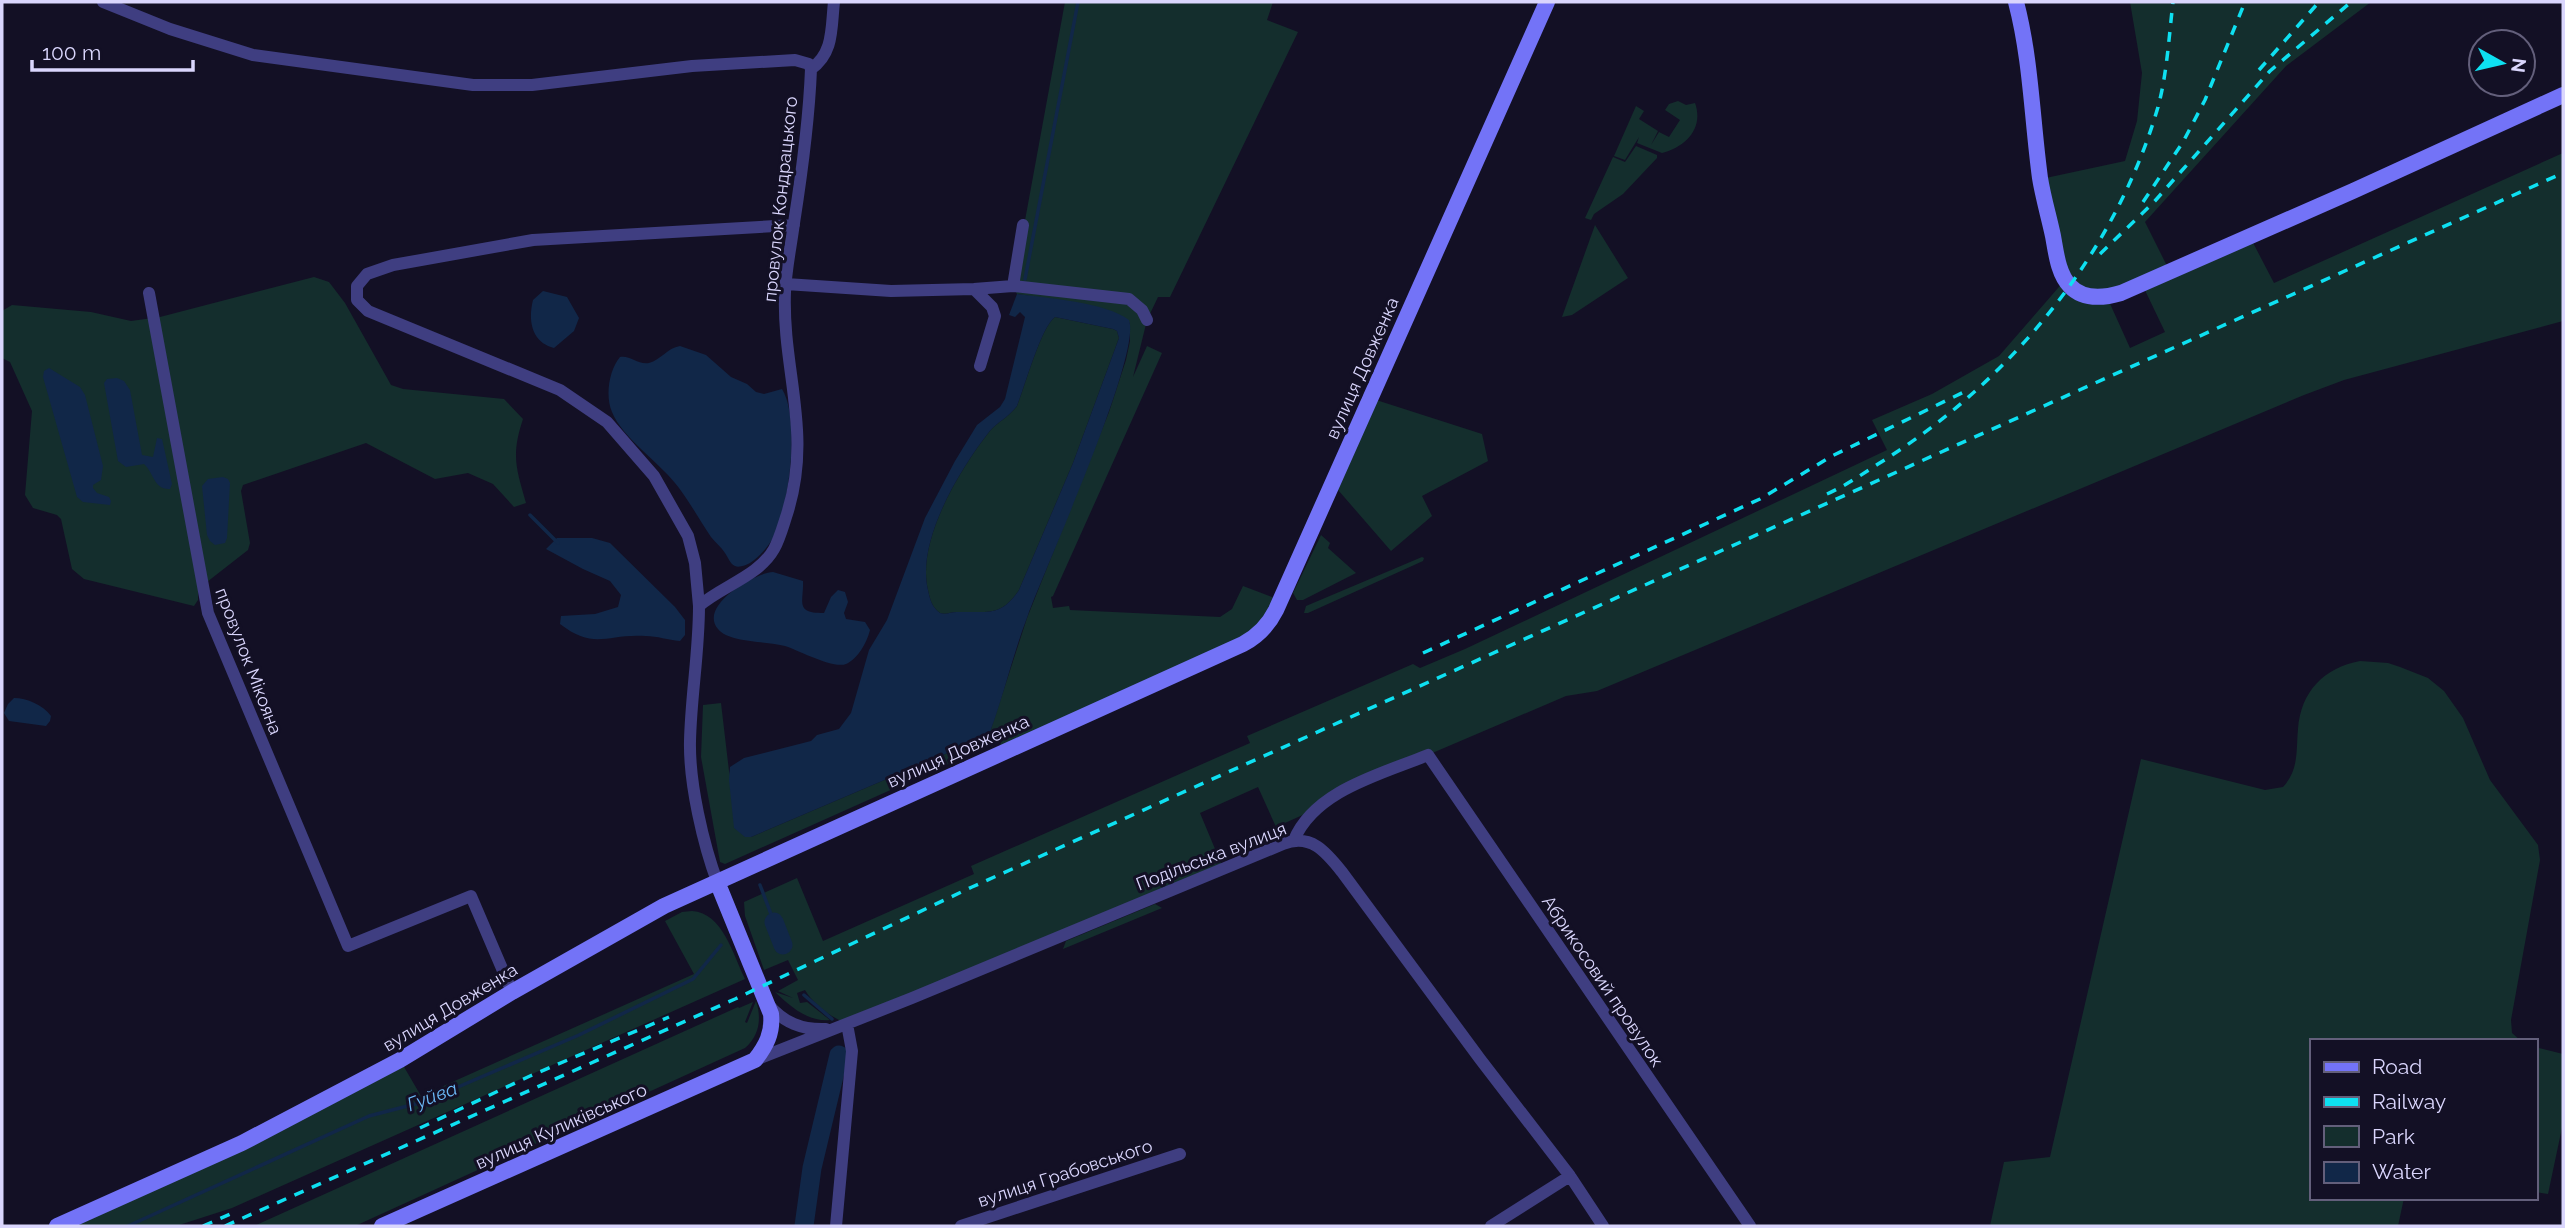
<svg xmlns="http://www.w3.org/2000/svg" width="2565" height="1228" viewBox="0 0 2565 1228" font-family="Raleway,sans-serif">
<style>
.green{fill:#142e2d;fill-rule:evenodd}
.water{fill:#112748;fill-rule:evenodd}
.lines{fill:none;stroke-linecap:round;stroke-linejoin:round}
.stream{stroke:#112748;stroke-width:3.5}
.river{stroke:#112748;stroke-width:19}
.street{stroke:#3f3e81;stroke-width:12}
.secondary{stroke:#7373f7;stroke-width:16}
.rail{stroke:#0ee0f1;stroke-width:3.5;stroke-dasharray:10 9;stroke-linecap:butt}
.labels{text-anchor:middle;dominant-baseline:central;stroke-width:6;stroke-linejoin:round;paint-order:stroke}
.street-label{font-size:18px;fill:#dad6fd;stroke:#131025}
.water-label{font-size:19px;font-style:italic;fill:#6bb9f7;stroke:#131025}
</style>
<rect width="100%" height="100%" fill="#131025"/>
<path class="green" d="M1065,2H1273L1267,20L1298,32L1170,297H1158L1147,320L1133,377L1147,346L1162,353L1053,596L1051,597L1053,608L1069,606L1070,610L1220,617L1232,609L1243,586L1280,600L1267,626L998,753L1003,735L992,740L989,746L725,864L720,862L701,757L703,705L721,703L729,771L745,837H751L985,737L991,729L1027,618L1109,412L1126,360L1130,341V323L1091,306L1017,294L1013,286Z
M2130,2H2371L2286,66L2145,222L2170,272L2250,237L2274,283L2563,153V321L2344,380L2304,395L1597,691L1566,696L1355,786L1316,809L1276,827L1258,787L1200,813L1223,868L847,1024C831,1017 814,1005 805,990L797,993L800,1003L807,1002L830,1020C808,1022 791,1007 775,992L793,998L778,991L798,980L788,960L764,970L745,916L744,902L797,878L823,941L974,874L971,866L1250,743L1247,736L1413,664L1420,668L1465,649L1887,450L1872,420L1932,394L1999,356L2065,280L2041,179L2125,161L2137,121L2142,73ZM2142,284L2165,332L2130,348L2107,297Z
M1678,101L1686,105L1695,103C1704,128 1686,147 1662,153L1637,143L1639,137L1625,160L1614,156L1636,106L1644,111L1639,119L1658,131L1651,145L1659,132L1669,137L1680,120L1665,110L1669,104Z
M1636,146L1657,155V158L1623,194L1594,214L1591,220L1585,218L1613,157L1625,162Z
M1595,225L1628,278L1572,315L1562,317Z
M314,277L329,282L345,303L391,385L403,389L504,399L523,419C511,455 516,468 526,503L514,507L493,484L468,473L435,479L366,443L243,485L241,491L250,543L248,550L198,589V600L194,606L84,579L72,569L61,519L57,515L33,508L25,495L32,411L10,362L2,358V311L12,305L91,312L131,321L160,317Z
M1055,317L1113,329L1117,331L1119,338L1073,463L1019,590C1000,618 987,611 957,612C950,612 947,615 940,613C932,607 930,600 928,590C916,541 960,469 989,432C997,422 1009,417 1017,406C1025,386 1041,327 1055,317Z
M1370,398L1482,434L1488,461L1422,496L1432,516L1391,551L1332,483Z
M1321,535L1330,543L1328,548L1356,573L1303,600H1297L1293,593Z
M1422,557L1424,558L1423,561L1308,613H1304L1306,606Z
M2360,661L2388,663L2400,667L2428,678L2444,691L2463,718L2490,780L2538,845L2540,860L2511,1020L2512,1033L2521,1041H2311V1198H2404L2398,1226H1990L2004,1162L2050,1157L2141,759L2265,790L2283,787C2299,770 2296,751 2298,729C2301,691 2324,668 2360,661Z
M1155,904L1162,908L1063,949L1066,941Z
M692,911C723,913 733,955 745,979L232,1208L176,1226H57L400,1060L421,1096L694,974L665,921L682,912Z
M756,1001C762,1019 759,1036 745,1048L355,1226H254L738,1007L739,1008L753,1002L745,1022L747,1023Z
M2535,1047L2563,1054V1123L2548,1194L2535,1192Z"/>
<path class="water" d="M543,291L567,297L579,318L574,331L554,348C531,342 528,320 533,300Z
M1017,294C1046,298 1106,302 1129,320C1142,355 1045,568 1028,615C1013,654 1004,694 990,732L985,737L751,837H745L734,828L729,780L730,767L744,758L811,741L817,735L839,729L851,713L869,650L887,620L925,518L955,461L977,425L1000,407L1005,399L1025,317L1020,312L1015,317L1009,315ZM1055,317L1113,329L1117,331L1119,338L1073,463L1019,590C1000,618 987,611 957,612C950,612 947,615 940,613C932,607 930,600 928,590C916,541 960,469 989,432C997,422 1009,417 1017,406C1025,386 1041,327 1055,317Z
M680,346L706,355L731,377L747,384L756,392L764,394L782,389C801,420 789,509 772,540C766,549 759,557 750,563C746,565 739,568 735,566C730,564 728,557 725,553C721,547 716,543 711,537C700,521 691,504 679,488C662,464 622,438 612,412C605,396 609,370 620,357C630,355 638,365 649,363C661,360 667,348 680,346Z
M49,368L80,387L85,395L103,466L101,480L93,485V488L97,493L109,497L111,501L110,505L83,502L77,497L43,377L44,371Z
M117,378L124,381L130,390L142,455L153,457L157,438L162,439L172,484L170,489C154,490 154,473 144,464L126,467L118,461L104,383L107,379Z
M223,477L228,479L230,483L227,538L225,543L215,545L210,541L207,535L202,486L208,479Z
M557,538H592L610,543L675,607L685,620V635L680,641C668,640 657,636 646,636C607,633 595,651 560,624L561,616L595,614L618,607L621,595L610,581L583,569L546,549Z
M773,572L803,581C804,601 794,614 824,613L831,597L838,590L845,592L848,602L844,613L846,619L865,622L870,630C867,642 858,659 846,664C833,669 798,650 785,646C767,641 729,643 718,629C698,606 754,573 773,572Z
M14,698C27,698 43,705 51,716L50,721L46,726L9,721L4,713L8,704Z"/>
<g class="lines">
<path class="stream" d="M1025,279L1078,2
M530,515L558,543
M760,885L774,922
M804,995L832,1019
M128,1226L369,1116L423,1102L579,1035L693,979L721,945"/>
<path class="river" d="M774,922L783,945
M804,1226L812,1168L839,1055"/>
<path class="street" d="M103,2L170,29L253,55L473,85H532L692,66L795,60L809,64L811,69C809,121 802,172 794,223C791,246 786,269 785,292C782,371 813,432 787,514C783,526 780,538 774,549C759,576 722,586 699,606C699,652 691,696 690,741C689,783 703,844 718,884
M811,69C834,53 831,28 834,2
M786,284L891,291L974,289L1013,286L1129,299L1142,310L1147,320
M1013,286L1023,225
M974,289L992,307L995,316L980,366
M149,293L208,613L348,946L471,896L512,992
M699,606L695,563L688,536L654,476L607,422L560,390L368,311L357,300V286L367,274L393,265L533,240L794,225
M1294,840C1315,790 1382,774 1428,755L1750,1226
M768,1004C784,1023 802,1030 826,1029
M755,1060L912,998L1283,844C1311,833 1326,852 1342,872L1480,1059L1570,1176L1603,1226
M836,1226L852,1051L847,1024
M961,1226L1180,1154
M1491,1226L1570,1176"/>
<path class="secondary" d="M2016,2C2031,59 2032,119 2040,178C2043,197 2049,217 2053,236C2056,252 2058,274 2070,286C2083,300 2104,298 2121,293L2353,191L2563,95
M57,1226L242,1143L400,1060L512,992L664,906L1243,644C1258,636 1268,626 1276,610L1547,2
M382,1226L755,1060C766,1046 773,1033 771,1014L718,884"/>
<path class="rail" d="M2259,70L2319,2
M2143,202L2183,142L2205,100L2245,2
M2100,254L2154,202L2270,71L2351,2
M1827,494C1845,486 1861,475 1878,464C2008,384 2115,255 2158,107C2167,74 2169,36 2173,2
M1423,653L1760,499L1832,456L1968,390
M420,1128L530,1076L669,1017
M203,1226L235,1212
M225,1226L735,999L972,887L2563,173"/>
</g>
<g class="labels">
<g class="street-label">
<text transform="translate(780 199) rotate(-84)">провулок Кондрацького</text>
<text transform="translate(1362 368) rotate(-66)">вулиця Довженка</text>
<text transform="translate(249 661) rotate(69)">провулок Мікояна</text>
<text transform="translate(958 751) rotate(-24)">вулиця Довженка</text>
<text transform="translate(1211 856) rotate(-21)">Подільська вулиця</text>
<text transform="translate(1603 981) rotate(56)">Абрикосовий провулок</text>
<text transform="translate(450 1007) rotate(-31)">вулиця Довженка</text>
<text transform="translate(561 1126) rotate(-24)">вулиця Куликівського</text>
<text transform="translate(1065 1173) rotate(-18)">вулиця Грабовського</text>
</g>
<g class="water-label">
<text transform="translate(432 1096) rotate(-20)">Гуйва</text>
</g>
</g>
<rect width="2565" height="1228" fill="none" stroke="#dad6fd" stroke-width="7"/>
<rect x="2310" y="1039" width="228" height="161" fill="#131025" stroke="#635f7b" stroke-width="2"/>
<rect x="2324" y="1062" width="35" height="10" fill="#7373f7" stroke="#635f7b" stroke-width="2"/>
<text x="2372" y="1074" font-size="21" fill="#dad6fd">Road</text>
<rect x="2324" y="1097" width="35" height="10" fill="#0ee0f1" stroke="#635f7b" stroke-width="2"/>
<text x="2372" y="1109" font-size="21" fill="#dad6fd">Railway</text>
<rect x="2324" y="1126" width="35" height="21" fill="#142e2d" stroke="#635f7b" stroke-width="2"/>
<text x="2372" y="1144" font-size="21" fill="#dad6fd">Park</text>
<rect x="2324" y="1162" width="35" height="21" fill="#112748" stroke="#635f7b" stroke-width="2"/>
<text x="2372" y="1179" font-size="21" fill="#dad6fd">Water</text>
<g transform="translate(2502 63) rotate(98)"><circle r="33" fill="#131025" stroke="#635f7b" stroke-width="2"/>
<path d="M0-5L12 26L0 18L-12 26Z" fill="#0ee0f1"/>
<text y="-10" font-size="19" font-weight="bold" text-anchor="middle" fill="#dad6fd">N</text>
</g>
<path d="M32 60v10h161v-10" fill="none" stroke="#dad6fd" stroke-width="3.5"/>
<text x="42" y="60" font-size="21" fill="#dad6fd" stroke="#131025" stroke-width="5" paint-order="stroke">100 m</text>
</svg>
